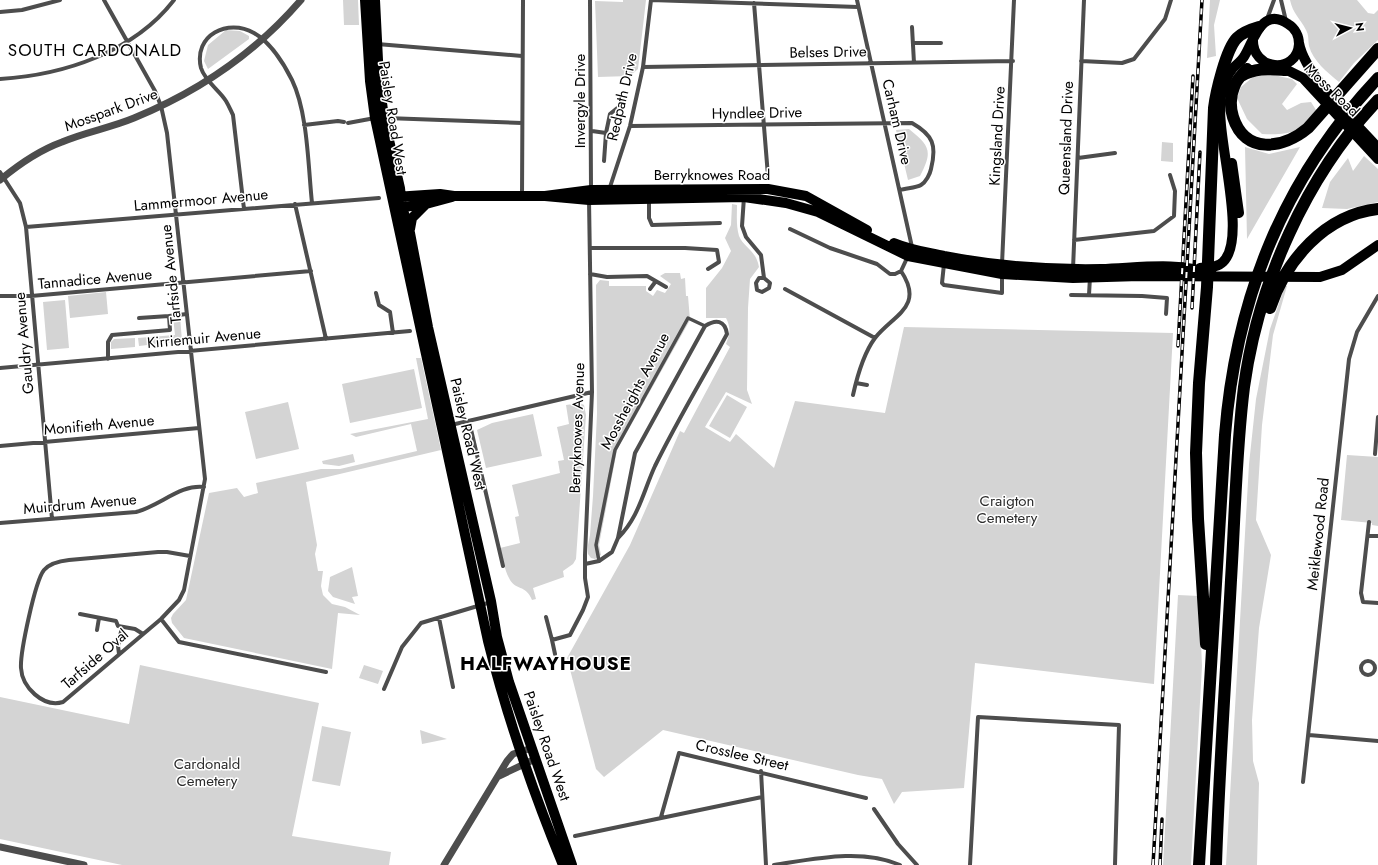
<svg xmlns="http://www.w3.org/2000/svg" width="1378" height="865" viewBox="0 0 1378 865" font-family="Jost,sans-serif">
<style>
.green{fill:#d4d4d4}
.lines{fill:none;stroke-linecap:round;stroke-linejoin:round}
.pedestrian{stroke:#4d4d4d;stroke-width:3.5}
.minor{stroke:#4d4d4d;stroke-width:4}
.tertiary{stroke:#4d4d4d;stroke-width:7}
.primary{stroke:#000;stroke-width:10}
.motorway{stroke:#000;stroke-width:12}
.rail-casing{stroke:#000;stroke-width:3.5}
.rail{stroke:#fff;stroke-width:2;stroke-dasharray:6;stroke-linecap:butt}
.labels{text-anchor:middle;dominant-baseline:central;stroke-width:3;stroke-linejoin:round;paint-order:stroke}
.street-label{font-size:15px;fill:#000;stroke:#fff}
.park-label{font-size:15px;fill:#2b2b2b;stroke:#fff}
.quarter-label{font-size:17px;letter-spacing:1px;fill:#000;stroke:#fff}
.district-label{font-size:19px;font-weight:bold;letter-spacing:1px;fill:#000;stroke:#fff}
</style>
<rect width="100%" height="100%" fill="#fff"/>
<path class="green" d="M343,0H358L359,25H344Z
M623,0H646L638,69L630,76L598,77L595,1L623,2Z
M1210,0H1220L1214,25L1216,56L1207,58Z
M1290,0H1357L1368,13L1374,14L1378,10V40L1354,63L1339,82C1327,72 1313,61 1309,46C1308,40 1309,35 1306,30C1300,18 1293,14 1290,0Z
M226,30L240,31L249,36V39L208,69L204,61L208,45Z
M1259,72L1292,79L1297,84L1282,104L1287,110L1301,103L1311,102L1316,110C1303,134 1286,135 1262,134L1247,119L1237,98L1241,87Z
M909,129C930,146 933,151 920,176L908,180L896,130Z
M1162,142L1173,143V162L1161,161Z
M1245,147L1269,154L1300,147L1247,239Z
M1364,156L1378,169V202L1347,209L1322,208L1330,182L1348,158L1353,171Z
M732,204L737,205C737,215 736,226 739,236C744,248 756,250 759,267L750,279L748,308L747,390L752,404L726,392L705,427L730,442L736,434L774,468L795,401L885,413L904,327L1173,333L1154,684L975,663L964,788L902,792L894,804L882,779L858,775L663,730L604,777L596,769L567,658L630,545L680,431L684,433L730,347L726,344C730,333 731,328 726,318H706V288L722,268L731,251L725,238L731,225Z
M665,273H680L681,279L685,278L686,296H688L690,320L617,450L599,545L601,555L595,559L591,558L588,554V545L590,535L593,496L597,414L596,285L600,280L609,281V286H646V291L653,296L657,290L665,293L671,284L660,276Z
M1285,286H1287L1273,335L1262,425L1256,520L1271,555L1259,628L1252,720L1253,761L1259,783L1257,865H1226L1249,464L1256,399L1270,329Z
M106,292L108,314L70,318L68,296Z
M65,300L69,348L47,350L43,302Z
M180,316L182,341L139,346L138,338L175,335L173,317Z
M135,338V347L111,349V342L114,339Z
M416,358H421L441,450L306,482L317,545L315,554L318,571H323L321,586L323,595L332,604L345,607L360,615L338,613L332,669L184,638L172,623L171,618L173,614L186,600L209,493L237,488L244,497L258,493L256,483L321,469H340L417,451L411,424L356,437L350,434L428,419Z
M414,369L422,408L350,423L342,384Z
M727,395L747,407L730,438L709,426Z
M288,402L299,449L256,459L245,412Z
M580,403L584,405L586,415L576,559L573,564L563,571L564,577L533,588L536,599L532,600C526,584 515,591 509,578C504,569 503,557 500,548L520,543L515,517L519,516L512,485L560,473L558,461L564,460L557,427L569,424L566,405Z
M533,414L542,456L486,468L477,430L492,423Z
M353,454L355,462L339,466L323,464L322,461Z
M1347,455L1378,457V526L1372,525V523L1341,520Z
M352,567L358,596L352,597L355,604L333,597L328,591L330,577Z
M1178,595L1199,596L1202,666L1191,865H1163Z
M140,665L319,703L292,836L391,852L389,865H122L0,839V697L129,724Z
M364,665L383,671L378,684L359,678Z
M322,726L351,732L340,786L312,781Z
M420,730L447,739L422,744Z"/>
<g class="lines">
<path class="pedestrian" d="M599,561L596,545L615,450L688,318L705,326"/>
<path class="minor" d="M104,0L155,91L161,106L167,133L205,479L184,590L179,600L161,619L63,702C43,708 22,687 21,668C20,653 35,581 44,570C50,563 60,561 69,560L158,552H167L190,556
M590,0L591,189
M651,0L858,7
M857,0L912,247
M1281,0L1286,21
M754,3L768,176
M0,12L22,10L60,0
M1267,19L1274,0
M912,27L914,63
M913,43H941
M377,44L522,56
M1081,61L1122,63L1134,59L1165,19L1171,0
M643,67L1013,61
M0,79C64,75 134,52 174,0
M386,118L522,123
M348,123L375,118
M304,125L338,121L344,122
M630,126L912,123C933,135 937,145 931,169C930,174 926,182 921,185C916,188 906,188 900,190
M592,131L606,133L610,114L621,105
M1078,158L1115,153
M604,161L606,133
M0,172L20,203L26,227L52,519
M609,190L630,126L643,67L651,0
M522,196L523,0
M744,197L742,226L746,237L761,255L764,278L770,283L769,288L762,292L757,290L756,283L759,278H764
M649,200V218L652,225L720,223
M295,204L326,339
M244,209L233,115C231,111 229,106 226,101C219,90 205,81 201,68C193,35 228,18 254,33C270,42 284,64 292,80C308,113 308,166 312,203
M26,227L379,198
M790,229L830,248L877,264L890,274H895L901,271L908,256
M1074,240L1154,231L1174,216L1175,191L1170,175
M590,248H685L717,250L719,262L708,269
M944,264L942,283L944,285L1002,293V275
M1002,264L1014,0
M1073,269L1084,0
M590,274L607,277L647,276L666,287
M650,289L656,281
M785,289L875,338
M376,293L379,305L390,312L393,333
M1071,295L1142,296L1167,298L1166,314
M1089,295L1090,277
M0,296H31L311,271
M169,316L187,314
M108,359V342L112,335L170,330L169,316L139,318
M0,368L410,331
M856,383L867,385
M853,395C857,377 863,354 875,338C893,315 925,307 901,271
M469,421L503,566
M451,425L592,392
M0,446L199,428
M1375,454L1378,417
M1369,522L1361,593L1363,602L1378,603
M0,523L136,512C160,506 180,484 204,487
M1368,536H1378
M585,564L599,561L612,552L618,538L635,453L705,326C716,319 725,320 727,334C703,378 677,421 655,466C643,492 639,517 618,538
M80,614L116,621L118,626L135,629L143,634
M546,617L552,640L570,635L583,610L588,597L585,578V555L592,392L589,200
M439,618L453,687
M161,619L179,642L326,672
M97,630L99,618
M552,640L555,654
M119,654L118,646L122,627
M1361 668a7 7 0 1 1 14 0a7 7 0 1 1-14 0Z
M384,689L402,647L421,623L491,602
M1309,735L1378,741
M761,771L766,865
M1303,782L1349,359L1357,332L1378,296
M874,809L898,844L917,865
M661,817L679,753L866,798
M575,836L762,797
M774,865C814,859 861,848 900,865
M970,865L978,717L1119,725L1115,865"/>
<path class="tertiary" d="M0,180C18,165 40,150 62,142C85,132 110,128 134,118C198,92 256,52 301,0
M499,776L535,759
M0,847L84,865
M444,865L507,761L513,754L532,748"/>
<path class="primary" d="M365,0L370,81L375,118L488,641C507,717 533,792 563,865
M375,0L379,80L384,118L400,188L402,207L410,233L428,327L491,601L497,637L509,682L572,865
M1299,43C1305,76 1355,122 1378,148
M1279,66L1303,78L1378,159
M1232,163L1239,213
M545,196L589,200L744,197L786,203L818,212L908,256L1002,274L1073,278L1140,276L1320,277L1342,270L1378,245
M395,197L440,194L454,196H545L591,190L768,189L806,196L867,230
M396,208L426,204L452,197
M410,229L412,218L426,204
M894,243C911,250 926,252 944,256C996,266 1048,270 1101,269C1138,268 1178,261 1212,274
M1200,268C1207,267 1217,268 1223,262C1249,237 1214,134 1221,96C1223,87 1226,76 1233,68C1237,64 1242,61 1245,55C1254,40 1262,6 1288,24C1295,28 1299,36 1299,44C1297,75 1251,71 1253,38"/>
<path class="motorway" d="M1247,69C1242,75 1236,80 1234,87C1230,96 1230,108 1233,117C1245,155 1283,149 1308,128L1378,49
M1241,76C1256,67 1270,69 1286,70
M1270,308C1286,260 1325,215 1378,209
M1206,644L1198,519L1196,453L1199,383L1207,287L1214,108C1216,92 1226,49 1237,38C1243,32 1252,29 1259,27
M1199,865L1225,435C1236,298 1283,179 1378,78
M1216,865C1219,770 1226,675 1231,580C1235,516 1236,451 1244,387C1258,284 1306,176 1378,100"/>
<defs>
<path id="rail" d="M1192,308L1200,152
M1178,346L1193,76
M1153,865L1202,0
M1160,865L1162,819"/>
</defs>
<use href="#rail" class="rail-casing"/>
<use href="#rail" class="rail"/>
</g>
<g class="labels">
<g class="street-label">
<text transform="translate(828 52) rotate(-1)">Belses Drive</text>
<text transform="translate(1332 90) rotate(44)">Moss Road</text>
<text transform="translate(622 97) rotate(-77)">Redpath Drive</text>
<text transform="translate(580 101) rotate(-90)">Invergyle Drive</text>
<text transform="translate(111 110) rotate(-20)">Mosspark Drive</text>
<text transform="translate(757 113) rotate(-1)">Hyndlee Drive</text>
<text transform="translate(393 118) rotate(81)">Paisley Road West</text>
<text transform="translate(897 122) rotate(77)">Carham Drive</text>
<text transform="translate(997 136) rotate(-87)">Kingsland Drive</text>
<text transform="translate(1066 138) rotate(-88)">Queensland Drive</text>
<text x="712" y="175">Berryknowes Road</text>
<text transform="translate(201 200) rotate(-5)">Lammermoor Avenue</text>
<text transform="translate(171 274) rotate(-96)">Tarfside Avenue</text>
<text transform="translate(95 279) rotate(-5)">Tannadice Avenue</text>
<text transform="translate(204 338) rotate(-5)">Kirriemuir Avenue</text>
<text transform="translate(24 343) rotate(-95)">Gauldry Avenue</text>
<text transform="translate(635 391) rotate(-62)">Mossheights Avenue</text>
<text transform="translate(99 425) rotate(-5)">Monifieth Avenue</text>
<text transform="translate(577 428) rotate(-88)">Berryknowes Avenue</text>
<text transform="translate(468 434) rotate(77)">Paisley Road West</text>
<text transform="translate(80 504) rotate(-5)">Muirdrum Avenue</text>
<text transform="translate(1318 534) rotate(-84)">Meiklewood Road</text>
<text transform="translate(95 659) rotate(-41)">Tarfside Oval</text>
<text transform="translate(547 746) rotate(71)">Paisley Road West</text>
<text transform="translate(742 755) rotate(13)">Crosslee Street</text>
</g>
<g class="park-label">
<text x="1007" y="501">Craigton<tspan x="1007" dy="17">Cemetery</tspan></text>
<text x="207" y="764">Cardonald<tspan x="207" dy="17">Cemetery</tspan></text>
</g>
<g class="quarter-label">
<text x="95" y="50">SOUTH CARDONALD</text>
</g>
<g class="district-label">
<text x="546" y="663">HALFWAYHOUSE</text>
</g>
</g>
<g transform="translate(1350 28) rotate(83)" stroke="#ffffff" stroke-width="3" paint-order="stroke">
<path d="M0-3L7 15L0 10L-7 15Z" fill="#000000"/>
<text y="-6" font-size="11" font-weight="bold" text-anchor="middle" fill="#000000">N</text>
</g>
</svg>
